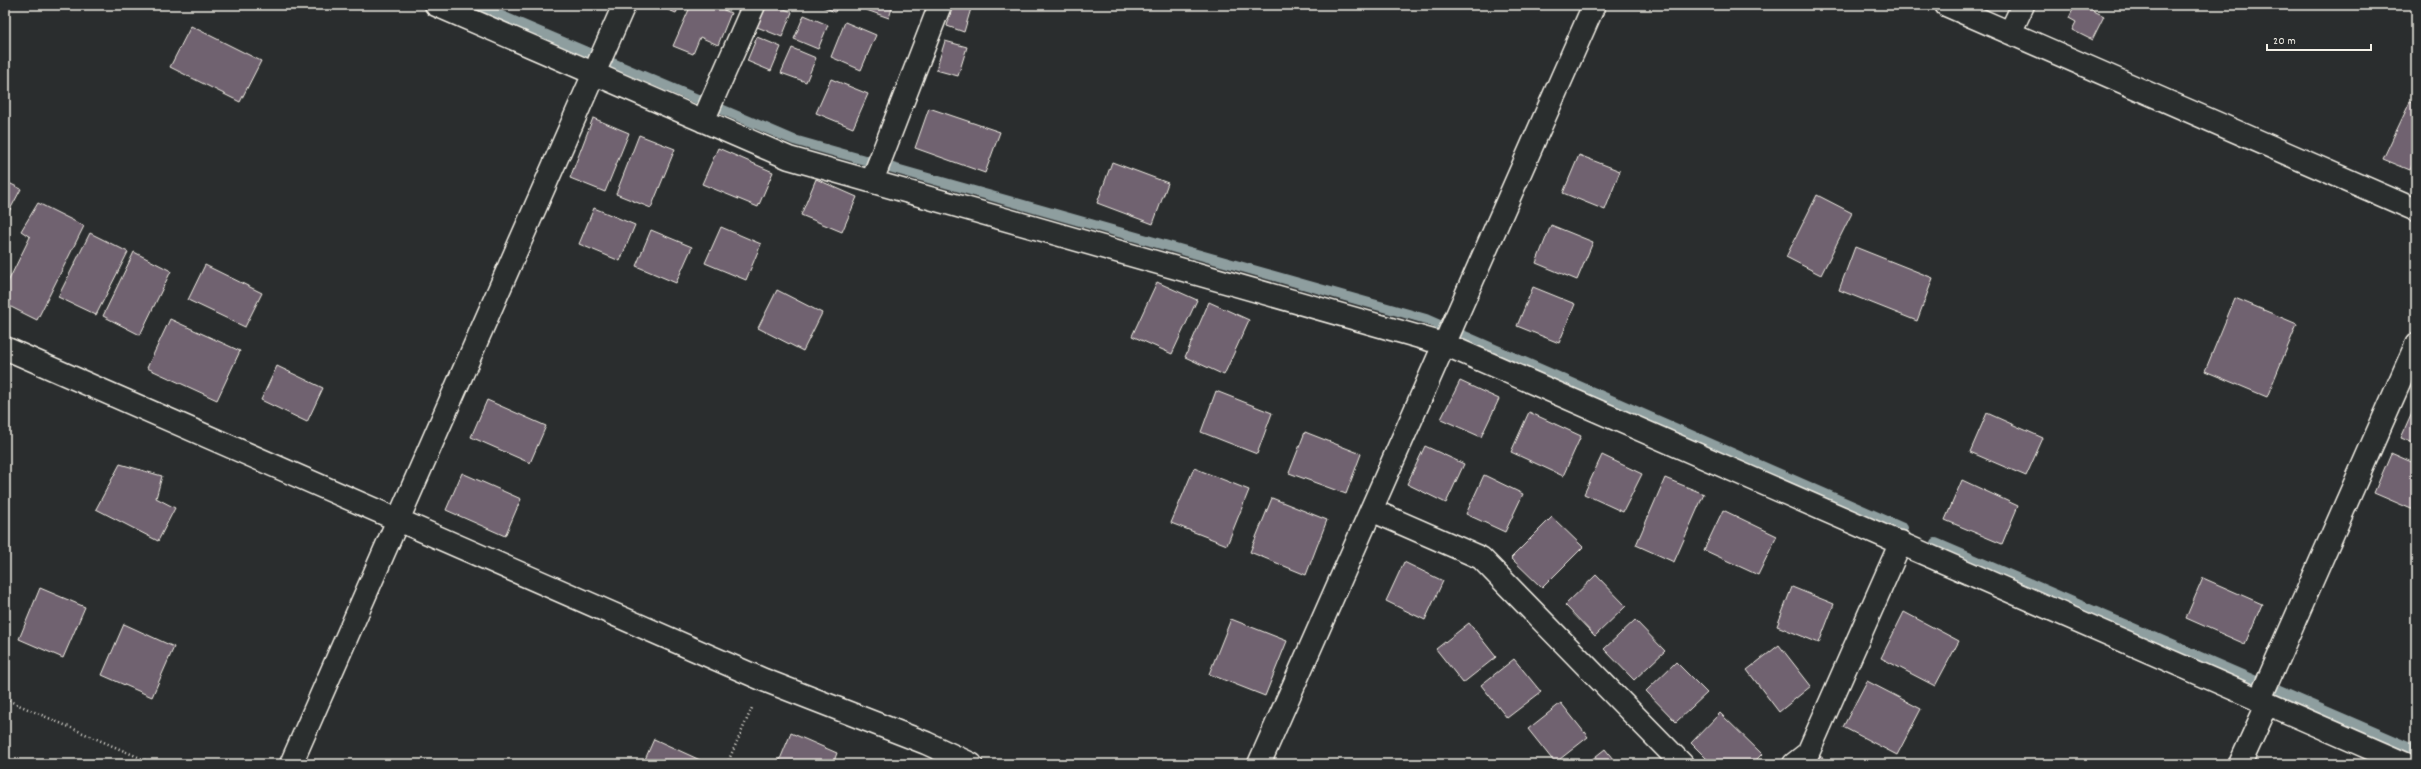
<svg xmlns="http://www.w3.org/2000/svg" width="2421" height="769" viewBox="0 0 2421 769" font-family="Dekko,sans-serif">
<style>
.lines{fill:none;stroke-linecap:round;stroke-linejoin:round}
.stream{stroke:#8e9e9f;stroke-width:10}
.building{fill:#70626f;stroke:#f4f1e8}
.minor-casing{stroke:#f4f1e8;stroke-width:25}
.path{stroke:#f4f1e8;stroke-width:2.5;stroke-dasharray:1 3;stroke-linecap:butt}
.minor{stroke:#2a2d2e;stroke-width:22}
</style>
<rect width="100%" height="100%" fill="#2a2d2e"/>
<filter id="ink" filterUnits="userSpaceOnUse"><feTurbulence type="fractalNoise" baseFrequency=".025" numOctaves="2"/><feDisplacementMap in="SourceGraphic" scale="8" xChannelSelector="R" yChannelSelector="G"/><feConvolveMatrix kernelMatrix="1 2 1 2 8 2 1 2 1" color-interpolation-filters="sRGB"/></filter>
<g filter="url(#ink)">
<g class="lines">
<path class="stream" d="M476,5L794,140L1426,319L1903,528
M1936,543L2416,750"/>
</g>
<path class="building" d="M656,5H680L676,13Z
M691,5H712L731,13L718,45L700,37L693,54L673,46Z
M767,5H774L792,12L782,37L757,27Z
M819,5H838L835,12Z
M858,5H893L889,18L858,7Z
M953,5H972L964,32L947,26Z
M2075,5H2082L2104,16L2092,40L2072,30L2076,22L2069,18Z
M804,15L828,25L818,49L794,39Z
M845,22L876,35L861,70L831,57Z
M191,26L261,61L240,102L170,67Z
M757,37L781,47L771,71L747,61Z
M945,41L967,47L958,76L936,70Z
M792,48L816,58L806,82L781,73Z
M831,79L868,94L853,128L816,113Z
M2410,102L2416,104V157L2410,170L2383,159Z
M929,108L1000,132L985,173L915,148Z
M593,118L629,133L605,192L570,178Z
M639,135L675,149L651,208L616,194Z
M718,148L773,172L758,207L702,184Z
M1579,155L1620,171L1605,210L1563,193Z
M1112,162L1168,183L1153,224L1097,203Z
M816,179L857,197L842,232L801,215Z
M5,181L21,189L5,219Z
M1817,195L1852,213L1821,275L1786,257Z
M38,203L84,226L37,320L5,304V288L30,237L21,231Z
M594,208L635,225L620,261L579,244Z
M1551,225L1593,242L1577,280L1536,263Z
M721,227L761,244L746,280L705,263Z
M651,230L692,247L676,283L636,266Z
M90,233L128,252L96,315L58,297Z
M1855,247L1933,278L1917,321L1839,290Z
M134,252L171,271L140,335L103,316Z
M205,265L262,293L245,327L188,300Z
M1157,282L1197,300L1172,354L1132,336Z
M1533,287L1575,304L1559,343L1517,326Z
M777,290L822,313L803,351L758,328Z
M2235,298L2297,324L2267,397L2205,371Z
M1209,302L1249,320L1224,375L1185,357Z
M170,319L240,351L217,400L147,368Z
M277,366L323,388L307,422L261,400Z
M1460,381L1499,399L1481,437L1441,419Z
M1216,391L1272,413L1257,454L1201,432Z
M487,400L546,426L530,463L471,437Z
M2416,404V444L2401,438Z
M1529,412L1581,436L1563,476L1511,452Z
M1987,413L2043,438L2026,476L1970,452Z
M1305,432L1361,454L1346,494L1289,473Z
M1425,446L1464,464L1446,503L1407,484Z
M2391,453L2416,464V511L2374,493Z
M1602,455L1642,474L1623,512L1584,494Z
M120,464L162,476L156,498L175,508L158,541L96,509Z
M1194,468L1249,490L1227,545L1171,523Z
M462,473L521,499L505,536L446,510Z
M1484,475L1523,494L1505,532L1466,514Z
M1665,478L1704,494L1674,562L1636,545Z
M1962,480L2018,506L2002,544L1945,520Z
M1272,498L1327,520L1306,575L1250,552Z
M1723,510L1777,536L1758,575L1704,550Z
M1552,517L1583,547L1542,588L1511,558Z
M1404,562L1443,581L1425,620L1386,601Z
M1596,575L1626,606L1595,636L1565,605Z
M2203,578L2262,604L2245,644L2186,618Z
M1792,587L1834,604L1819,643L1777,626Z
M40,588L85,607L63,658L19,639Z
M1904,612L1959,641L1935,686L1881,658Z
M1231,619L1287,641L1265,696L1209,674Z
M1635,620L1665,651L1634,680L1604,649Z
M1469,623L1496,657L1463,683L1436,649Z
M124,624L174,647L152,697L102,675Z
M1779,645L1811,686L1779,712L1747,670Z
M1514,659L1541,692L1507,718L1481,685Z
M1676,662L1707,693L1676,722L1646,691Z
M1867,681L1921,709L1897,755L1843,727Z
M1561,703L1588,737L1555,763L1528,729Z
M1720,713L1762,754L1752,764H1712L1691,743Z
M791,733L837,753L833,764H778Z
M654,739L700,760L698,764H643Z
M1605,749L1617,764H1586Z
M1820,756L1831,764H1815Z"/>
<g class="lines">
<defs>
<path id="minor" d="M436,5L789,158L1444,344L2406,764
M1946,5L2416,210
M2010,33L2023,5
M703,121L754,5
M872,181L940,5
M5,348L764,680L926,743L971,764
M1371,510L1481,558L1682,764
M2259,701L2416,345
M291,764L624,5
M1259,764L1594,5
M1794,764L1808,753L1901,542
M2240,764L2267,705"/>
</defs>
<use href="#minor" class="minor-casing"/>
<path class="path" d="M5,699L154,764
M727,764L752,708"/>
<use href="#minor" class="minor"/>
</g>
</g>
<rect width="2421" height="769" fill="none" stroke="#2a2d2e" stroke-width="20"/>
<rect x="10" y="10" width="2401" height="749" fill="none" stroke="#f4f1e8" stroke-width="1.5" filter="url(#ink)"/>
<path d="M2267 44v6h104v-6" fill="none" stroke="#f4f1e8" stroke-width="2"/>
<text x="2273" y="44" font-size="12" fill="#f4f1e8" stroke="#2a2d2e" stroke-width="3" paint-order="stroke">20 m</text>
</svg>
